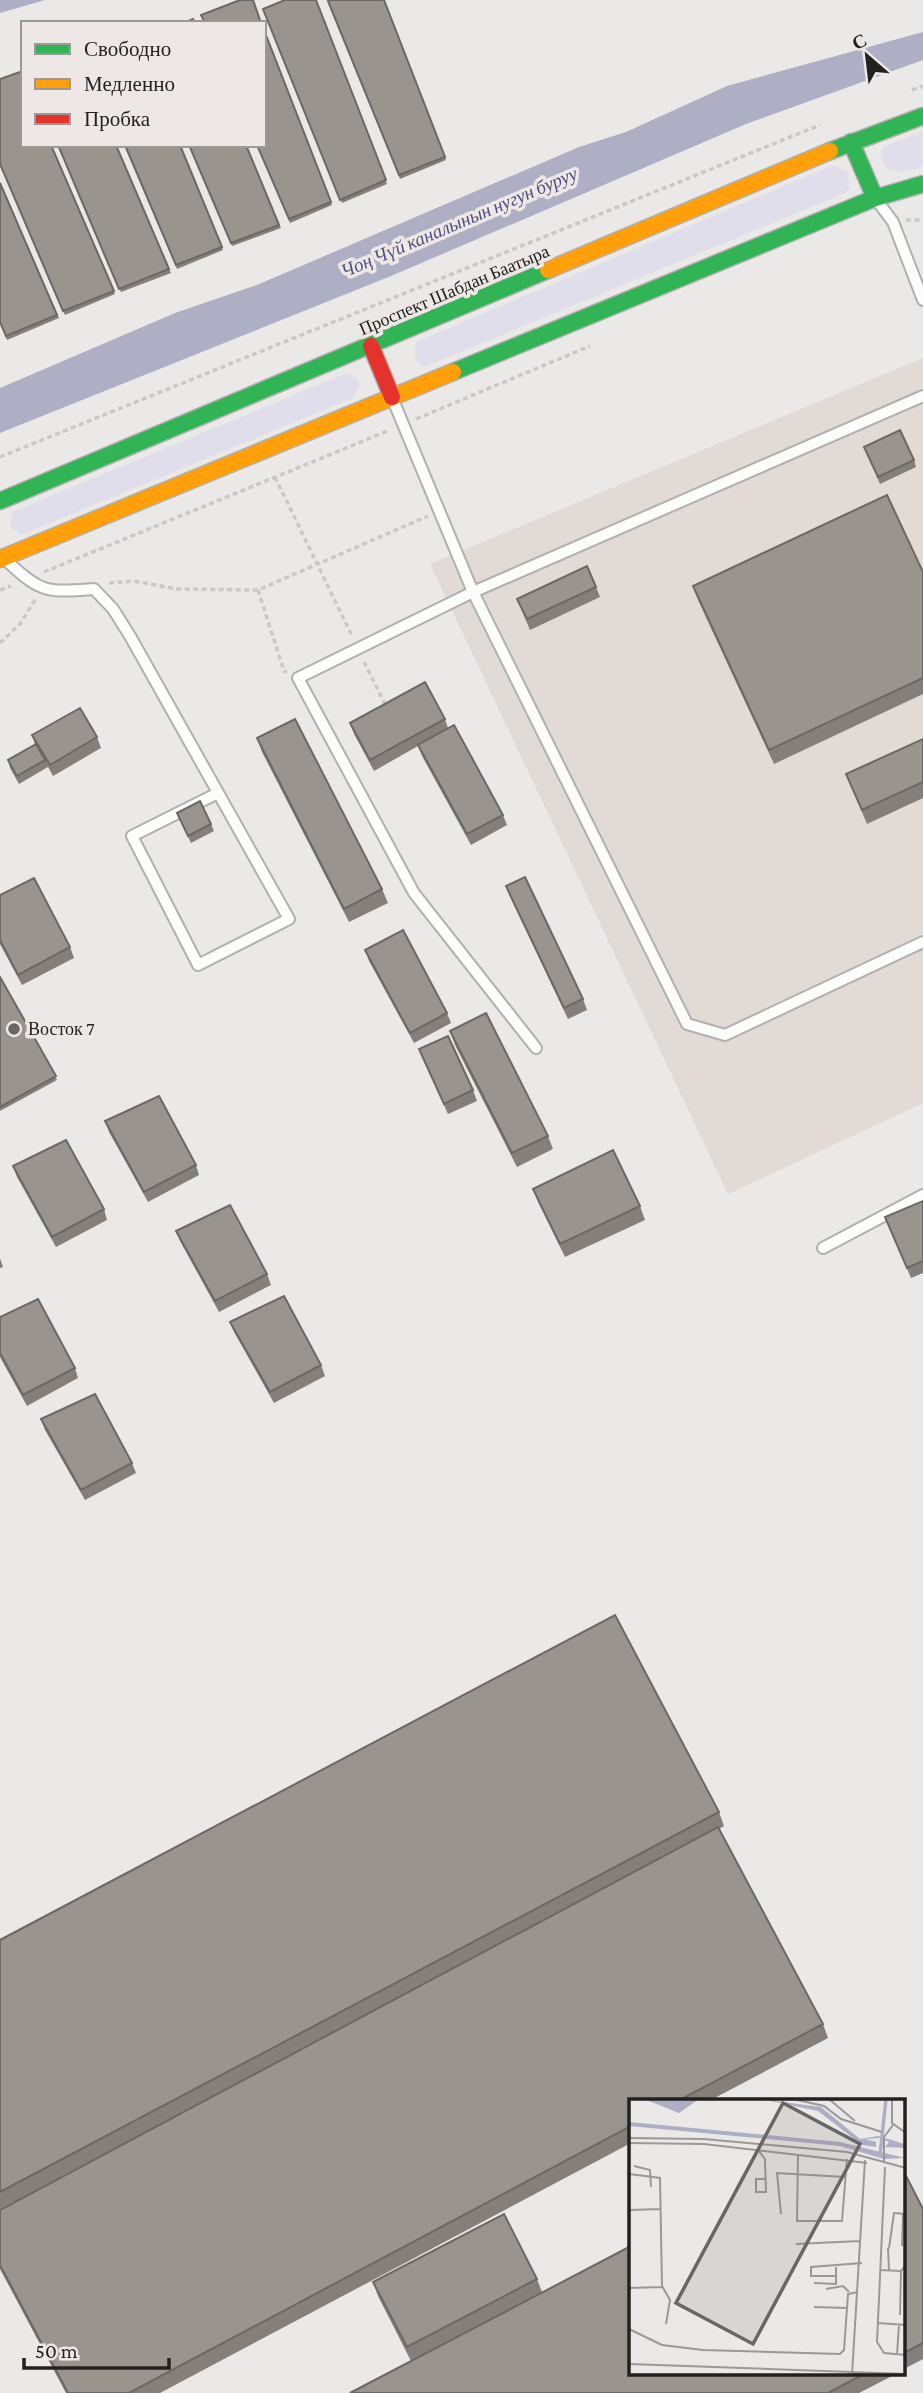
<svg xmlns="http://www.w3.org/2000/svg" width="923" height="2393" viewBox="0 0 923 2393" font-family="'Crimson Pro',serif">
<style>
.built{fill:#e1dad5}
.green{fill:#dfdeea}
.water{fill:#aeaec4}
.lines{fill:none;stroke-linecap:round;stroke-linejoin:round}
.lane-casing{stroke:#b2b0ae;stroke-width:14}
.fast-casing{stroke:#b2b0ae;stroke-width:19}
.slow-casing{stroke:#b2b0ae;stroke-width:19}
.jam-casing{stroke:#b2b0ae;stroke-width:19}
.path{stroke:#cac9c8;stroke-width:3.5;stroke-dasharray:5 3.5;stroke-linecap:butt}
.lane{stroke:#fcfcfb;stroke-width:10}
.fast{stroke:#30b455;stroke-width:16}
.slow{stroke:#ff9f0a;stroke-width:16}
.jam{stroke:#e5322d;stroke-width:16}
.wall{fill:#847f7b}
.building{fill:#9a948f;stroke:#6c6864;stroke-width:2}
.poi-dot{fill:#696766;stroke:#ede8e5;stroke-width:2.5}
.labels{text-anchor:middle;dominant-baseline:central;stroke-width:7;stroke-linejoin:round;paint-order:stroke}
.street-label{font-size:18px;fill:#232120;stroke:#ede8e5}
.poi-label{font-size:18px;fill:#232120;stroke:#ede8e5;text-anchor:start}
.water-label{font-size:19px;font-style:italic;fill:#525081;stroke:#ede8e5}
.inset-river{fill:none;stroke:#aeaec4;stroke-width:3.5}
.inset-road{fill:none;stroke:#9b9997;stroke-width:2}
.view{fill:#696766;fill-opacity:0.15;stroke:#696766;stroke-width:3.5}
.inset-edge{fill:none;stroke:#232120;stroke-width:3.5}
</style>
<rect width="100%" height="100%" fill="#ebe9e7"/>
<path class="built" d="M923,358V1103L728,1194L430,564Z"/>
<path class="green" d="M923,131V167L902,172L887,169L881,156L883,147Z
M833,165L848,172L850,188L845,193L424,367C414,360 413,354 416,342Z
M347,373L358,379L360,385L353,398L21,535L10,527L12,512Z"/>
<path class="water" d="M0,0H45L0,13Z
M923,32V60L746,124L391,276L0,433V388L175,313L257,285L579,147L626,132L727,86Z"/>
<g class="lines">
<defs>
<path id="lane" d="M878,202L893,222L923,300
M393,400L473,592L687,1024L725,1035L923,942
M8,562C42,594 48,592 94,589L113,609L130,636L289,919L198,965L132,836L218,793
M536,1048L414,893L298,678L473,592L923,396
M823,1248L923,1195"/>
<path id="fast" d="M851,142L875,198
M830,151L923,116
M453,372L875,198L923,184
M0,501L548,270"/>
<path id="slow" d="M548,270L830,151
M0,559L453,372"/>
<path id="jam" d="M371,346L392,397"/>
</defs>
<use href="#lane" class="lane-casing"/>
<use href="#fast" class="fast-casing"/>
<use href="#slow" class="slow-casing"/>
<use href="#jam" class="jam-casing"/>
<path class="path" d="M912,90L923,86
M906,220H923
M416,419L590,346
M0,457L820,125
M275,477L352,636
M44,572L390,430
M109,583L134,581L177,589L258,590L428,516
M0,590L11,586
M258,590L284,671L287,672
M0,643L20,624L35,600
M364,662L386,706"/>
<use href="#lane" class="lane"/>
<use href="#fast" class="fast"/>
<use href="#slow" class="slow"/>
<use href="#jam" class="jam"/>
</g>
<path class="wall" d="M316,0L387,184L342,203L263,9Z
M384,0L446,160L400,179L328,1Z
M264,30L332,205L290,223L257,145Z
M51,145L115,294L65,315L0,164Z
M58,145L169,269L171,273L121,292Z
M124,145H180L223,250L177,269Z
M189,145H246L281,228L232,246Z
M0,183L59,318L7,340L0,323Z
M864,447L914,460L916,467L880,484Z
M923,572V694L774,764L698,600L693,586Z
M596,587L600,597L530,630L517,599Z
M445,719L448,728L503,815L507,825L471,845L422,756L418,746L374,771L354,734L350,723Z
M32,735L97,737L101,748L53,776L47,765L48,767L19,784L10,768L8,760L35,745Z
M257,738L382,889L388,903L349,922L262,752Z
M923,739V798L867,824L846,774Z
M177,813L211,824L214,831L191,843Z
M506,886L583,999L587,1010L568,1019L510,897Z
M0,895L70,947L74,958L22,985L0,944Z
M365,950L447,1013L451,1023L414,1043L369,961Z
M0,977L57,1080L0,1111Z
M450,1031L548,1136L553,1149L517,1167L455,1045Z
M419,1049L473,1090L477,1101L448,1114Z
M105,1121L196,1165L199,1175L148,1202L109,1132Z
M13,1166L104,1209L107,1220L56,1247L17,1177Z
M533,1189L640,1206L645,1220L565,1257L538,1202Z
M923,1201V1273L911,1278L885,1217Z
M176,1231L267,1274L271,1285L219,1312L180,1241Z
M0,1258L3,1267L0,1268Z
M0,1317L75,1368L78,1378L27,1406L0,1357Z
M230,1322L321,1365L325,1376L274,1403L234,1332Z
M41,1419L132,1463L136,1473L85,1500L45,1430Z
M719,1812L724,1826L719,1829L823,2024L828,2038L709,2101H631V2143L160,2393H66L0,2269V2210L228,2088L0,2209V1940Z
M904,2172L923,2209V2359L904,2369Z
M537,2279L542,2292L631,2374H896L859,2393H350L411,2361L378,2296L373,2282Z"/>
<path class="building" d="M240,0H253L261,23H205L201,15Z
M285,0H316L386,180L340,200L263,9Z
M331,0H384L445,157L399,175L328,1Z
M193,19L195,23H184Z
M264,30L331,202L289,219L257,145H264Z
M20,72L23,79V145H51L114,291L63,311L0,164V79Z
M58,145H116L169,269L119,289Z
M125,145H180L222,247L176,265Z
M189,145H246L279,225L231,243Z
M0,183L57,315L6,336L0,322Z
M900,430L914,460L878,477L864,447Z
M887,495L923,572V678L769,750L693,586Z
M587,566L596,587L527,619L517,599Z
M425,682L445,719L370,760L350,723Z
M80,708L97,737L50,765L32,735Z
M295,719L382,889L344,909L257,738Z
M454,725L503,815L467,834L418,745Z
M923,739V782L862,810L846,774Z
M36,744L45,760L17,776L8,760Z
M200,801L211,824L188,836L177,813Z
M525,877L583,999L564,1008L506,886Z
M34,878L70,947L18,975L0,940V895Z
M403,930L447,1013L410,1033L365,950Z
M0,977L56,1076L0,1107Z
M486,1013L548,1136L512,1153L450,1031Z
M448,1036L473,1090L444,1104L419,1049Z
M159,1096L196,1165L144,1192L105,1121Z
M66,1140L104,1209L52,1237L13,1166Z
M613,1150L640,1206L560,1244L533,1189Z
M923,1201V1261L907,1268L885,1217Z
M230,1205L267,1274L215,1301L176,1231Z
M284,1296L321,1365L270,1392L230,1322Z
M38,1299L75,1368L23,1395L0,1353V1317Z
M95,1394L132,1463L81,1490L41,1419Z
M615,1615L719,1812L0,2192V1940Z
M718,1827L823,2024L678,2101H631V2126L129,2393H68L0,2265V2210Z
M904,2172L923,2209V2343L904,2353Z
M504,2214L537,2279L407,2347L373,2282Z
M631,2246V2374H864L828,2393H350Z"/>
<circle class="poi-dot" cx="14" cy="1029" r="7"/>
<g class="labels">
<g class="street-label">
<text transform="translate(454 290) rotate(-23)">Проспект Шабдан Баатыра</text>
</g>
<g class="poi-label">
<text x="28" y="1029">Восток 7</text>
</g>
<g class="water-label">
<text transform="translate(459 222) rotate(-23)">Чоң Чүй каналынын нугун буруу</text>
</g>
</g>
<g transform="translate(629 2099)">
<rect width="276" height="276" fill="#ebe9e7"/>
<path d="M15,0H70L50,14ZM132,0L192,8L231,40L249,37L276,45V49L256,48L260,43L252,39L236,40L247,43V48L233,46L189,12ZM0,23L211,43L276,59L255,60L211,47L0,27Z" fill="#aeaec4"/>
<path class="inset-river" d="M251,56L257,0"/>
<path class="inset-road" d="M164,0L195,7L212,20L253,33M200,0L226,22M263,0V24L277,34M0,39L75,40L218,53L277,69M0,44L75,45L238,64M129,51L136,60V63L137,93H127V80H137M169,55L168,122H213L218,60M255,62V38L264,26M5,67L21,71L22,88M256,68L248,243L255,254L277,256M0,75L31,79L33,187L41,201L37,225M0,111L32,110M152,115L148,74L216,78M167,145L231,142M273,147L274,115M259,149L260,171M260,149L265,114L277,115M251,171L272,172L277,166M208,177H182V168L233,164M185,184L207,185V168M0,189L33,188M197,190L214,187L220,193M185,208L218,209M271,216L272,172M249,224L277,226M0,230L33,246L74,251L211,255L215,251L219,195L229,193M268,256L270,225M0,265L277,275M223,276L236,61"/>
<path class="view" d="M154,4L231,45L124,245L47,204Z"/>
<rect width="276" height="276" class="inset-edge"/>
</g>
<rect x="21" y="21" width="245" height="126" fill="#ede8e5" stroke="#9c9896" stroke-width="2"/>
<rect x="35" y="44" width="35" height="10" fill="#30b455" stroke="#9c9896" stroke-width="2"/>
<text x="84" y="56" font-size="21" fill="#232120">Свободно</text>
<rect x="35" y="79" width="35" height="10" fill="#ff9f0a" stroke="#9c9896" stroke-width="2"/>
<text x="84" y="91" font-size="21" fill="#232120">Медленно</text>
<rect x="35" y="114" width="35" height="10" fill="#e5322d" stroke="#9c9896" stroke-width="2"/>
<text x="84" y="126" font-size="21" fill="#232120">Пробка</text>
<g transform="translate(867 56) rotate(332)" stroke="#ede8e5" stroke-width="5" paint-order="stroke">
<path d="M0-5L12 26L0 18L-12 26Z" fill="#232120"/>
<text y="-10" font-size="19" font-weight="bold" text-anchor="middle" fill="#232120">С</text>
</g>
<path d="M24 2358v10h145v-10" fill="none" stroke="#232120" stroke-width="3.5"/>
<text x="35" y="2358" font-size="21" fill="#232120" stroke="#ede8e5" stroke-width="5" paint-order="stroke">50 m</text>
</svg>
